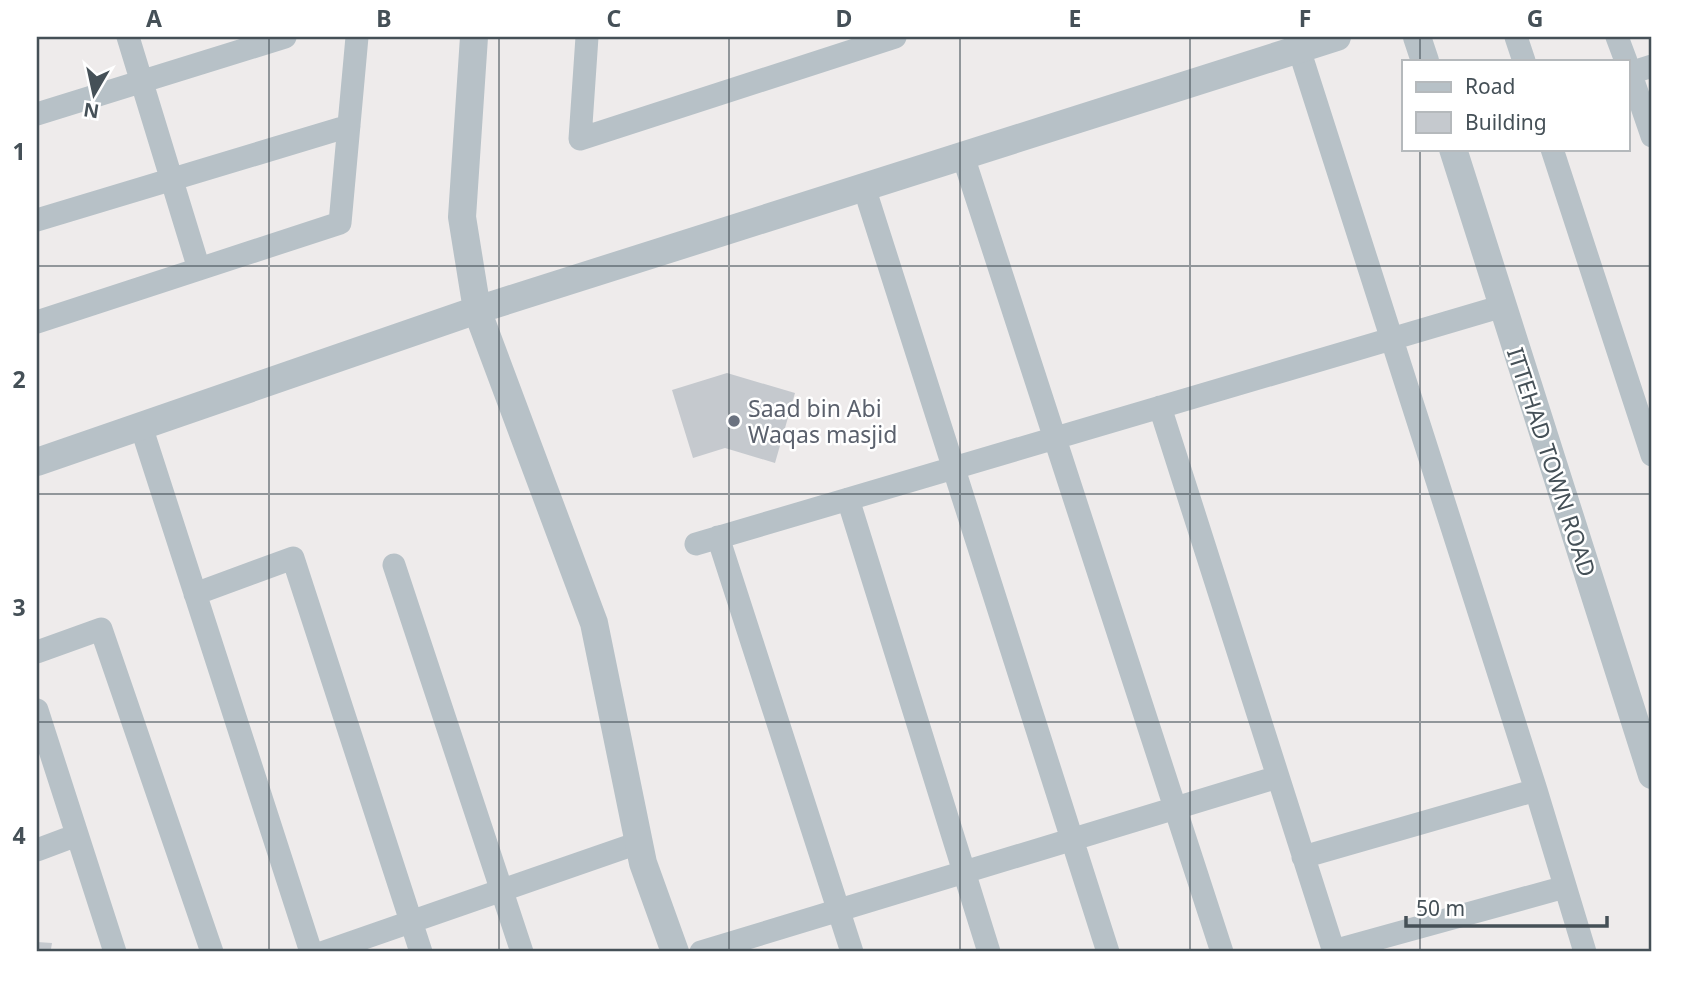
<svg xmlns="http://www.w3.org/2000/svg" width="1689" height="989" viewBox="0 0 1689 989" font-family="'Noto Sans',sans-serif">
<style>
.building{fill:#c5c9ce}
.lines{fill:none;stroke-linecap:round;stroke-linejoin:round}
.minor{stroke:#b7c1c7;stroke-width:23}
.tertiary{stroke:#b7c1c7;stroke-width:28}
.grid{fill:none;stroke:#455057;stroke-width:2;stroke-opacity:0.55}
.worship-dot{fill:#6b7280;stroke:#fff;stroke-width:2.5}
.labels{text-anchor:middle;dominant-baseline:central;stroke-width:5;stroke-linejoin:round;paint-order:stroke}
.worship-label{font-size:23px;fill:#5b616d;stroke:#fff;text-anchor:start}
.street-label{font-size:23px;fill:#455057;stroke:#fff}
.neatline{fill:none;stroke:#455057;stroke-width:2.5}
.grid-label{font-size:23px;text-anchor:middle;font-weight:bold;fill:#455057}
</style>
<rect width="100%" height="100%" fill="#eeebeb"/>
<path class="building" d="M727,373L795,393L775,463L725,448L693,458L672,390Z
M37,942L52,943L51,949H59V952H37Z"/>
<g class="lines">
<path class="minor" d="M128,37L199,269
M587,37L580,139L895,37
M1516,37L1524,61
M1617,37L1626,61
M1299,49L1536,790L1585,952
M1628,66L1652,136
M1630,73L1652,66
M37,114L285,37
M1552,149L1652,455
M963,156L1222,952
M864,187L1108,952
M37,220L349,126
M37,322L340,223L357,37
M1160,407L1334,952
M141,426L311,952
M848,499L989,952
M718,537L852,952
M696,544L1503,306
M394,565L522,952
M195,594L293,558L421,952
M37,652L101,629L212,952
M37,710L115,952
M37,850L77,835
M1303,857L1536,790
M1333,951L1565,887
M324,952L638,843
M701,952L1278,777"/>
<path class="tertiary" d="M474,37L462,217L477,310L594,623L643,863L675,952
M1417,37L1425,61
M1453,149L1652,775
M37,462L477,310L1337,37"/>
</g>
<path class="grid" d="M269,37V952M499,37V952M729,37V952M960,37V952M1190,37V952M1420,37V61M1420,149V952M37,266H1652M37,494H1652M37,722H1652"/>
<circle class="worship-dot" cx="734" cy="421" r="7"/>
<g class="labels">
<g class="worship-label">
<text x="748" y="408">Saad bin Abi<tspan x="748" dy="26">Waqas masjid</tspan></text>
</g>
<g class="street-label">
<text transform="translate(1552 462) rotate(72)">ITTEHAD TOWN ROAD</text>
</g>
</g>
<rect width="1689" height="989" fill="none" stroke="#ffffff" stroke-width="77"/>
<rect x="1402" y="60" width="228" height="91" fill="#ffffff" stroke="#b5b9bc" stroke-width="2"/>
<rect x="1416" y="82" width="35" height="10" fill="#b7c1c7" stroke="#b5b9bc" stroke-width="2"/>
<text x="1465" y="94" font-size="21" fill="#455057">Road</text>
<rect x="1416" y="112" width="35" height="21" fill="#c5c9ce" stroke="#b5b9bc" stroke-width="2"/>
<text x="1465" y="130" font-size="21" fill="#455057">Building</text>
<g transform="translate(94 94) rotate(189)" stroke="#ffffff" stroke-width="5" paint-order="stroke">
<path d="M0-5L12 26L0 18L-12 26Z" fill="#455057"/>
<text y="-10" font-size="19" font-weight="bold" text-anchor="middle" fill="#455057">N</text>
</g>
<path d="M1406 916v10h201v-10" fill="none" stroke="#455057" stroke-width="3.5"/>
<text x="1416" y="916" font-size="21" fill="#455057" stroke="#ffffff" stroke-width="5" paint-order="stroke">50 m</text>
<rect x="38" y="38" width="1612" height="912" class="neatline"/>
<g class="grid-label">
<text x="154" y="27">A</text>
<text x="384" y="27">B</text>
<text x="614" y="27">C</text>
<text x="844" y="27">D</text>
<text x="1075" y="27">E</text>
<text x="1305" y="27">F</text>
<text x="1535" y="27">G</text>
<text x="19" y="160">1</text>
<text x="19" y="388">2</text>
<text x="19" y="616">3</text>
<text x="19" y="844">4</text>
</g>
</svg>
